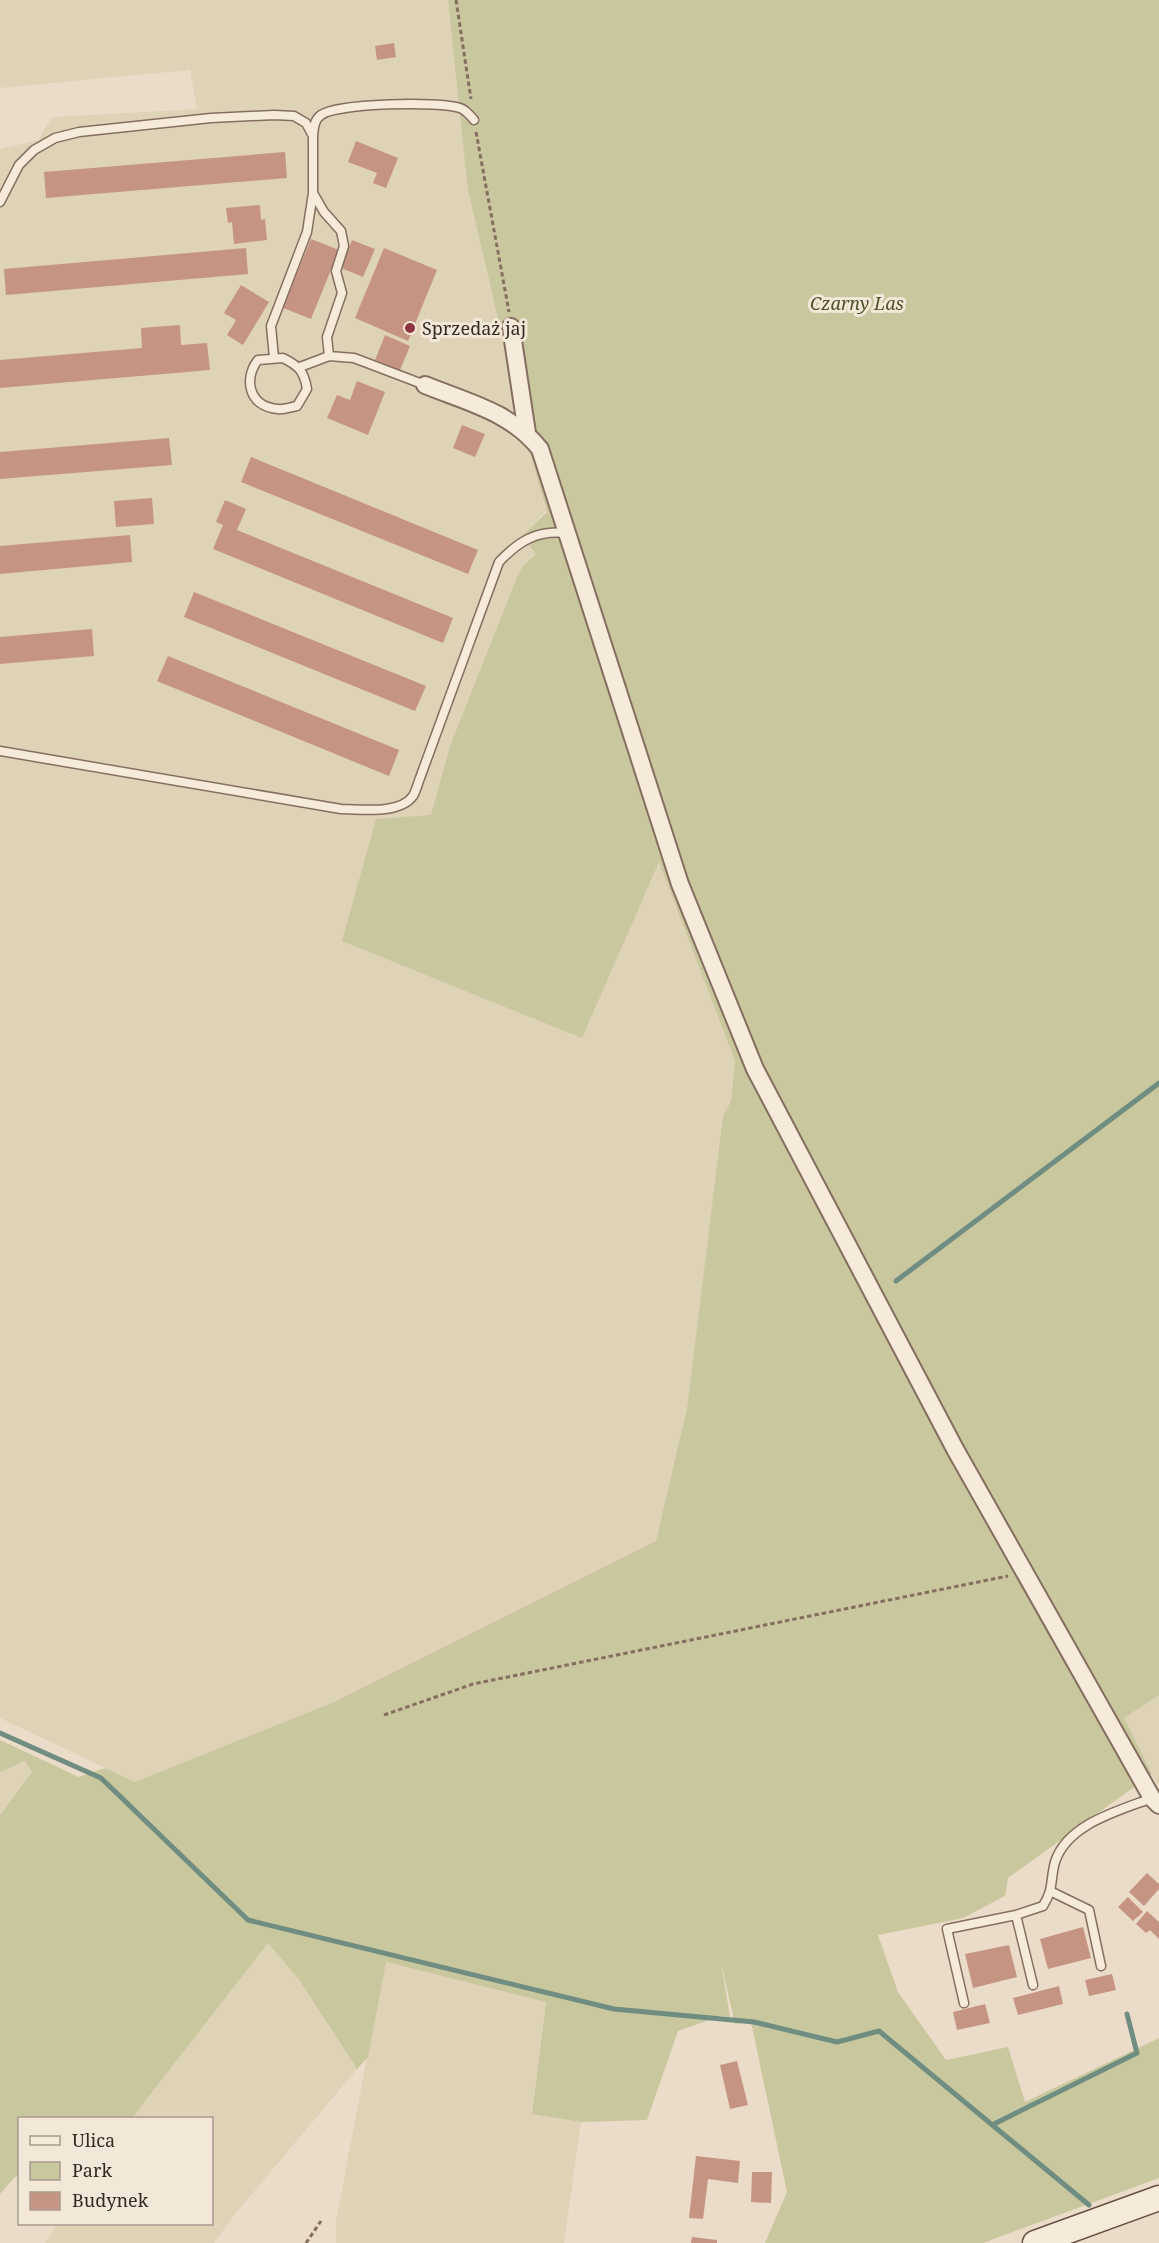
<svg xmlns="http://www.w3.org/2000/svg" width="1159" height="2243" viewBox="0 0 1159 2243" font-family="'Noto Serif',serif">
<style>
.farmland{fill:#dfd3b7}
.green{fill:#c8c79d}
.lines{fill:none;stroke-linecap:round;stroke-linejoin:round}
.stream{stroke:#708d82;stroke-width:5}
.building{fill:#c59482}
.lane-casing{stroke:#856e5f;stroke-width:11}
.street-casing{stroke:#856e5f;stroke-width:20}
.secondary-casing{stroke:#674f42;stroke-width:27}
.path{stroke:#856e5f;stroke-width:3;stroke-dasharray:4.5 3;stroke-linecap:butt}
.lane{stroke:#f6eadb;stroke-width:8}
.street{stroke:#f6eadb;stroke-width:16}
.secondary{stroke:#f6eadb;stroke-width:24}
.poi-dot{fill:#8f3542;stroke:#f3e7d8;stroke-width:2}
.labels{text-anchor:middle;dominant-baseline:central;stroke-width:6;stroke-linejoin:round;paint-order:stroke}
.park-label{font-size:18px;font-style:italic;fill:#4d512a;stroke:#f3e7d8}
.poi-label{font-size:18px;fill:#372921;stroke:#f3e7d8;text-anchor:start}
</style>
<rect width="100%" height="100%" fill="#ebdcc9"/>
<path class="farmland" d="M0,0H448L528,446L546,511L523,536L536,554L523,566L517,577L450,746L431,816L659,861L735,1061L731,1101L723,1116L687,1408L656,1541L334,1702L135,1782L0,1718V149L38,140L52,117L197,109L190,70L0,88Z
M1159,1695V1788L1123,1718Z
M26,1761L32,1772L0,1815V1772Z
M268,1943L300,1981L357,2069L236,2213L214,2243H45L57,2224H212V2118H132Z
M385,1962L546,2002L532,2114L581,2122L564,2243H336V2221Z"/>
<path class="green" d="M448,0H1159V1695L1124,1718L1152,1774L1008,1878L1005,1896L963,1918L878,1935L898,1992L946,2060L1008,2047L1025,2102L1159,2038V2178L983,2243H765L787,2192L751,2022L735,2024L721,1962L730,2017L721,2016L678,2031L647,2120L581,2122L532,2114L546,2002L386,1962L368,2057L357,2069L300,1981L268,1943L132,2118H20L19,2176L15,2177L0,2194V1815L32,1772L25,1761L0,1772V1740L79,1777L105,1768L135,1782L334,1702L656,1541L687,1408L723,1116L731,1101L735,1061L659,862L582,1038L342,941L376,819L431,815L450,746L517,577L523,566L536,554L522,536L547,512L528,446L468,190Z"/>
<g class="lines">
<path class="stream" d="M896,1281L1159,1083
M0,1733L101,1778L248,1920L614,2009L754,2022L837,2042L879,2031L1089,2205
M992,2125L1137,2053L1127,2014"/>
</g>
<path class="building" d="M394,43L396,57L377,60L375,46Z
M356,141L398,158L386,188L373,183L377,173L348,162Z
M285,152L287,178L46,198L44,172Z
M260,205L261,220L265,219L267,240L234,244L232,222L228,223L226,208Z
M311,239L339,250L311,319L283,308Z
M352,240L375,249L363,277L341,268Z
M246,248L248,274L6,295L4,269Z
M384,248L437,270L408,341L355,318Z
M241,285L269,302L243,345L227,335L236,320L224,313Z
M180,325L181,345L207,343L210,370L0,388V360L142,348L141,328Z
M385,335L410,346L400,370L375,360Z
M357,381L385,392L368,435L327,418L337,395L350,400Z
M462,425L485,434L475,457L453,448Z
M169,438L172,465L0,479V452Z
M251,457L478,550L468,574L241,482Z
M152,498L154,524L116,527L114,501Z
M225,500L246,509L237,530L453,618L443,643L213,549L223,525L216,522Z
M130,535L132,562L0,574V546Z
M194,592L426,686L415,711L184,617Z
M92,629L94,656L0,664V637Z
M168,656L399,750L389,776L157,681Z
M1147,1873L1159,1884V1889L1144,1906L1129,1892Z
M1128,1897L1143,1912L1133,1921L1118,1907Z
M1147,1911L1159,1922V1939L1150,1930L1146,1933L1136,1924Z
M1083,1927L1091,1958L1048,1969L1040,1939Z
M1009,1945L1017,1977L973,1988L965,1954Z
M1112,1974L1116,1990L1089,1996L1085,1980Z
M1059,1986L1063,2004L1018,2015L1013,1998Z
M985,2004L990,2023L957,2030L953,2012Z
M737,2061L748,2105L730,2109L720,2065Z
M696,2156L740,2161L738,2183L708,2179L703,2219L689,2218Z
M752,2172H772L771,2203L751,2202Z
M692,2237L717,2240V2243H691Z"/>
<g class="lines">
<defs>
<path id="lane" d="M313,135C314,128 314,120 321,115C337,103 440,101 460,108C466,110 470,115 474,120
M313,193L324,212L341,231L344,246L336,271L342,293L327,337L329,356
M0,202L19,165L34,150L55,138L79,132L211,118L274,115L294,116L306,123L313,136V193L307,232L271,326L274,358
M283,358C299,366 304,371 307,389L297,406C291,407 283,410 278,409C249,407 243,379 258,360Z
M300,367L329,356L354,358L425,385
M0,751L341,809C361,809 399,815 413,796C416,791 418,783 420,778L499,562C518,542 536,530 565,533
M1052,1892L1089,1910L1101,1966
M1016,1915L1033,1985
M964,2003L947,1929L1016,1915L1043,1906C1054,1889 1050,1880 1055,1862C1067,1824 1118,1811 1152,1798"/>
<path id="street" d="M511,327L527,433
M425,385C467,402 511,412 540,449L680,884L755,1069L955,1449L1152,1798L1159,1805"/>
<path id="secondary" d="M1035,2243L1159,2198"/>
</defs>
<use href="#lane" class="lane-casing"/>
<use href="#street" class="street-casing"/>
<use href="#secondary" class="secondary-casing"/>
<path class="path" d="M456,0L471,99
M476,132L509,312
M384,1715L473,1684L1008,1576
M306,2243L321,2221"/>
<use href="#lane" class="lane"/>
<use href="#street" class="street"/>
<use href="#secondary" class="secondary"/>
</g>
<circle class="poi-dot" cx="410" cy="328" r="6"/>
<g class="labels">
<g class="park-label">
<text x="857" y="303">Czarny Las</text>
</g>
<g class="poi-label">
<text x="422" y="328">Sprzedaż jaj</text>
</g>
</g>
<rect x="18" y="2117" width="195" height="108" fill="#f3e7d8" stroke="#a89b8f" stroke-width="1.5"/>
<rect x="30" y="2136" width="30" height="9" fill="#f6eadb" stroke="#a89b8f" stroke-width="1.5"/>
<text x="72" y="2147" font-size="18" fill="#372921">Ulica</text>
<rect x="30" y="2162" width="30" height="18" fill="#c8c79d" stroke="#a89b8f" stroke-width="1.5"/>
<text x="72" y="2177" font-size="18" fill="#372921">Park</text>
<rect x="30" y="2192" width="30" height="18" fill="#c59482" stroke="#a89b8f" stroke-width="1.5"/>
<text x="72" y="2207" font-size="18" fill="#372921">Budynek</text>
</svg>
